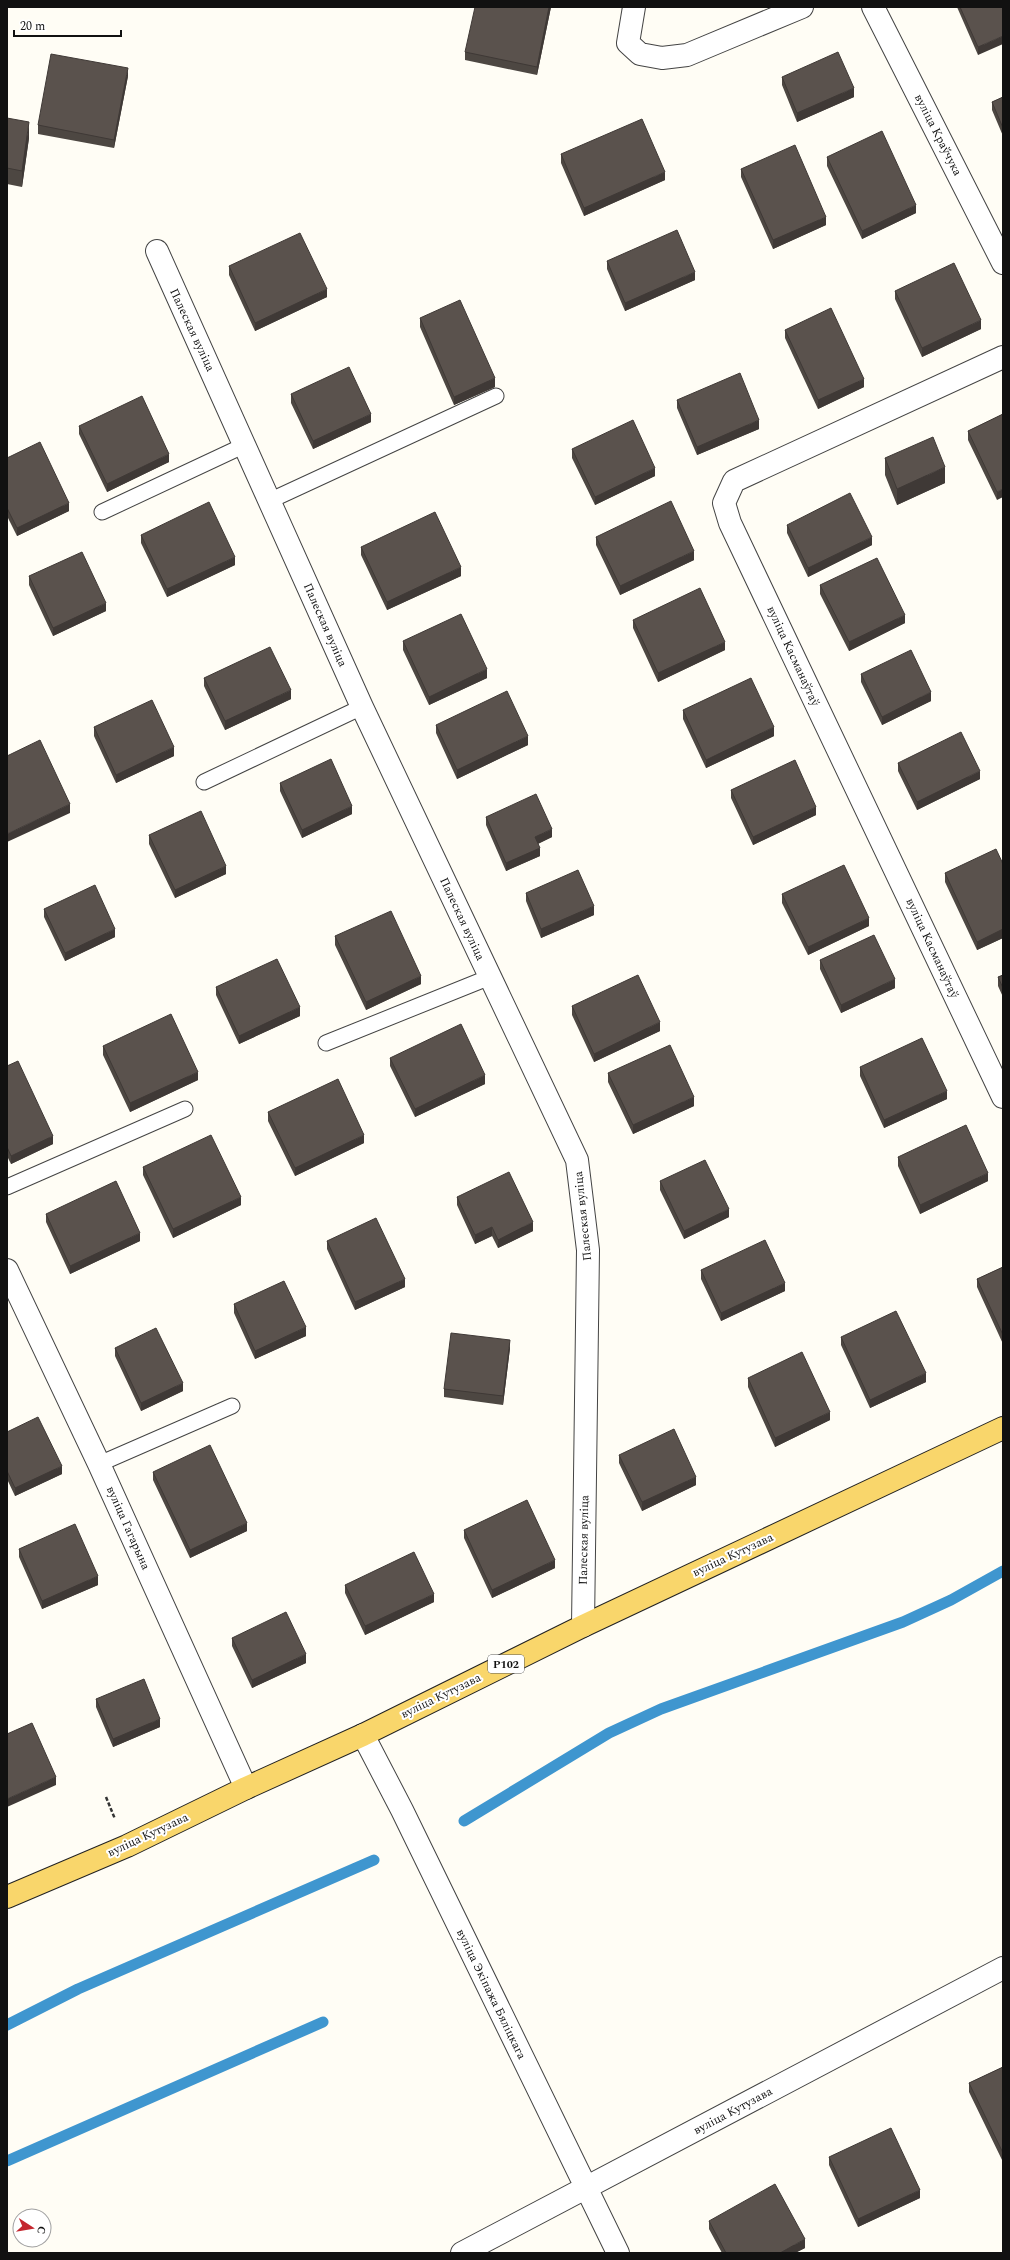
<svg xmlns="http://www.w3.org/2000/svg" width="1010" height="2260" viewBox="0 0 1010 2260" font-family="Spectral,serif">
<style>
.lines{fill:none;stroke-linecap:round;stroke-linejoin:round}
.stream{stroke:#3f96cf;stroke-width:11}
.service-casing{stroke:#444;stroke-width:17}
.minor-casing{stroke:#444;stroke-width:24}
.primary-casing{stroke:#222;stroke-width:24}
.path{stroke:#333;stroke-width:2.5;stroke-dasharray:4 2;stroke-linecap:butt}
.service{stroke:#fff;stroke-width:15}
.minor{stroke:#fff;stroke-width:22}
.primary{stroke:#f9d66b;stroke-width:22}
.wall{fill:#4d4742}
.shaded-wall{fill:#3f3936}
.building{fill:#5a524d;stroke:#3f3936}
.labels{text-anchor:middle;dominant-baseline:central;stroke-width:4;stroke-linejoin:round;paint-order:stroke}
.shield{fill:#fff;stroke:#585858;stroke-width:1}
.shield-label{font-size:11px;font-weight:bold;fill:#111}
.street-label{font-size:12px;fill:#111;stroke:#fff}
</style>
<rect width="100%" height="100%" fill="#fffdf5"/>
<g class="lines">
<path class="stream" d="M464,1821L609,1733L661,1709L903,1622L951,1600L1003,1571
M7,2025L78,1989L374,1860
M7,2161L323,2022"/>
<defs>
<path id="service" d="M269,501L496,396
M102,512L245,445
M204,782L362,707
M326,1043L490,977
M7,1187L185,1109
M99,1464L232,1406"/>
<path id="minor" d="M634,7L628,43L640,54L662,58L687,55L802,7
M873,7L1003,263
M157,251L362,707L577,1160L588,1250L583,1626
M1003,357L734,481L724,503L730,523L1003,1097
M7,1270L99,1464L246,1788
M363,1735L402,1810L618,2253
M462,2253L1003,1968"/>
<path id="primary" d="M7,1897L127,1846L246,1788L363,1735L583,1626L1003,1428"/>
</defs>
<use href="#service" class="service-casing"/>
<use href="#minor" class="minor-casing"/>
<use href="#primary" class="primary-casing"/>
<path class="path" d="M106,1797L115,1819"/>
<use href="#service" class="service"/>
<use href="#minor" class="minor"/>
<use href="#primary" class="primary"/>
</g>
<path class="wall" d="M551,7L537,75L465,60V52Z
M957,7H1003L978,55Z
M128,76L114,148L38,134V125Z
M782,77L854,97L797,122L782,85Z
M1003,97V136L992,110V102Z
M7,118L29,138L22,187L7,184Z
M561,154L665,180L584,216L561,163Z
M827,157L916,213L862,239L827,166Z
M741,169L826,225L773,249L741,177Z
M607,261L695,280L625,311L607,269Z
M229,266L327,297L255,331L229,275Z
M895,291L981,329L922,357L895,299Z
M420,318L495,387L454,405L420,327Z
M785,330L864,387L818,409L785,338Z
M291,394L371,422L313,449L291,403Z
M677,400L759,429L697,455L677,408Z
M1003,414L997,500L968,440V431Z
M79,426L169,462L107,492L79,434Z
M572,449L655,476L595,505L572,458Z
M7,458L69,511L17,536L7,516Z
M885,458L945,483L897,505L885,475Z
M787,525L872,545L808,577L787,533Z
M141,535L235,565L167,597L141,543Z
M596,537L694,560L620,595L596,545Z
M361,547L461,576L387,610L361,555Z
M29,576L106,611L53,636L29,585Z
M820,585L905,623L849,651L820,594Z
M633,620L725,650L658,682L633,628Z
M403,641L487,678L429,705L403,650Z
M861,674L931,701L882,725L861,682Z
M204,678L291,699L225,730L204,686Z
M683,710L774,736L706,768L683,719Z
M436,725L528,745L457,779L436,733Z
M94,727L174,756L116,783L94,736Z
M898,763L980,779L917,810L898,771Z
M280,783L352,814L302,838L280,791Z
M731,790L816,815L753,845L731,798Z
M486,817L552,837L538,844L540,856L506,871L486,825Z
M149,835L226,874L175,898L149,844Z
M1003,864V938L977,950L945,882V873Z
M526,893L594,915L541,938L526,901Z
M782,894L869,926L808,955L782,903Z
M44,909L115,937L65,961L44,917Z
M335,936L421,984L366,1010L335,945Z
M820,960L895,988L841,1013L820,969Z
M1003,975V997L998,986V977Z
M216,987L300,1016L239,1044L216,995Z
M572,1006L660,1031L594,1062L572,1015Z
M103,1046L198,1080L130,1112L103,1055Z
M390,1058L485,1084L415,1117L390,1066Z
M7,1066L53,1144L11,1164L7,1156Z
M860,1067L947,1099L884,1128L860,1076Z
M608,1073L694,1106L633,1134L608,1082Z
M268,1112L364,1143L295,1176L268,1121Z
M898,1157L988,1181L920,1214L898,1166Z
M143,1167L241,1205L173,1238L143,1175Z
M660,1181L729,1217L684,1239L660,1190Z
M457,1197L533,1231L498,1248L492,1236L475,1244L457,1205Z
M46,1214L140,1241L70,1274L46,1222Z
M327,1241L405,1287L355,1310L327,1249Z
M1003,1267V1344L977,1287V1279Z
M701,1270L785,1291L721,1321L701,1279Z
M234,1304L306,1336L255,1359L234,1313Z
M841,1337L926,1382L870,1408L841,1345Z
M115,1348L183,1391L141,1411L115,1356Z
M510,1348L503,1405L444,1397V1389Z
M748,1378L830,1420L775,1447L748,1387Z
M7,1432L62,1474L15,1496L7,1479Z
M619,1455L696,1485L642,1511L619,1463Z
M153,1472L247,1531L190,1558L153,1480Z
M464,1530L555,1568L492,1598L464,1538Z
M19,1549L98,1585L42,1609L19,1557Z
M345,1585L434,1602L365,1635L345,1593Z
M232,1638L306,1663L252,1688L232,1646Z
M96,1699L160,1727L113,1747L96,1707Z
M1003,2067V2162L969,2092V2083Z
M829,2157L920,2198L858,2227L829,2165Z
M709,2221L805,2248L795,2253H722L709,2229Z"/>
<path class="shaded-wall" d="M549,7H551L537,75V67Z
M1003,36V44L978,55V47Z
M128,68V76L114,148V140Z
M854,88V97L797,122V113Z
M29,122V138L22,187V171Z
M665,172V180L584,216V208Z
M916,205V213L862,239V231Z
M826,217V225L773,249V240Z
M695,272V280L625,311V303Z
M327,289V297L255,331V323Z
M981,320V329L922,357V348Z
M495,378V387L454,405V397Z
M864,379V387L818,409V400Z
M371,414V422L313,449V441Z
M759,420V429L697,455V447Z
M169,454V462L107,492V484Z
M945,467V483L897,505V489Z
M655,468V476L595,505V497Z
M1003,489V497L997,500V492Z
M69,503V511L17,536V528Z
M872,537V545L808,577V568Z
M694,551V560L620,595V586Z
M235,557V565L167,597V589Z
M461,567V576L387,610V602Z
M106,603V611L53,636V628Z
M905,615V623L849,651V642Z
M725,642V650L658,682V673Z
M487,669V678L429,705V697Z
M291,690V699L225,730V721Z
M931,692V701L882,725V717Z
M774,727V736L706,768V760Z
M528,736V745L457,779V770Z
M174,747V756L116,783V775Z
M980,771V779L917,810V802Z
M70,804V813L7,842V834Z
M352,806V814L302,838V830Z
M816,807V815L753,845V837Z
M552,829V837L535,845V837Z
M540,848V856L506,871V863Z
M226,866V874L175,898V890Z
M594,906V915L541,938V929Z
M869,918V926L808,955V947Z
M115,929V937L65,961V953Z
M1003,929V938L977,950V942Z
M421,976V984L366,1010V1002Z
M895,979V988L841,1013V1005Z
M300,1007V1016L239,1044V1036Z
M660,1022V1031L594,1062V1054Z
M198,1072V1080L130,1112V1103Z
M485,1075V1084L415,1117V1109Z
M947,1091V1099L884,1128V1120Z
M694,1097V1106L633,1134V1125Z
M364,1135V1143L295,1176V1168Z
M53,1136V1144L11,1164V1156Z
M988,1173V1181L920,1214V1205Z
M241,1197V1205L173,1238V1229Z
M729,1209V1217L684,1239V1231Z
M533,1222V1231L498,1248V1240Z
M492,1227V1236L475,1244V1235Z
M140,1233V1241L70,1274V1266Z
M405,1279V1287L355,1310V1302Z
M785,1283V1291L721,1321V1313Z
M306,1327V1336L255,1359V1351Z
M510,1340V1348L503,1405V1396Z
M926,1373V1382L870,1408V1400Z
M183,1383V1391L141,1411V1403Z
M830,1412V1420L775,1447V1438Z
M62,1466V1474L15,1496V1488Z
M696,1477V1485L642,1511V1502Z
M247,1523V1531L190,1558V1550Z
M555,1560V1568L492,1598V1590Z
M98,1576V1585L42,1609V1601Z
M434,1594V1602L365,1635V1626Z
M306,1654V1663L252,1688V1680Z
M160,1719V1727L113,1747V1739Z
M56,1777V1785L7,1807V1799Z
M920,2190V2198L858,2227V2219Z
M805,2239V2248L795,2253H780Z"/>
<path class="building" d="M475,7H549L537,67L465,52Z
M960,7H1003V36L978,47Z
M838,52L854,88L797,113L782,77Z
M51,54L128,68L114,140L38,125Z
M1003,97V128L992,102Z
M7,118L29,122L22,171L7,168Z
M642,119L665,172L584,208L561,154Z
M882,131L916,205L862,231L827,157Z
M795,145L826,217L773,240L741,169Z
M677,230L695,272L625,303L607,261Z
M300,233L327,289L255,323L229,266Z
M954,263L981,320L922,348L895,291Z
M460,300L495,378L454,397L420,318Z
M831,308L864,379L818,400L785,330Z
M349,367L371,414L313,441L291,394Z
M740,373L759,420L697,447L677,400Z
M142,396L169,454L107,484L79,426Z
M1003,414V489L997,492L968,431Z
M633,420L655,468L595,497L572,449Z
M933,437L945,467L897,489L885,458Z
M40,442L69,503L17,528L7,508V458Z
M850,493L872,537L808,568L787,525Z
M671,501L694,551L620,586L596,537Z
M209,502L235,557L167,589L141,535Z
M435,512L461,567L387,602L361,547Z
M82,552L106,603L53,628L29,576Z
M877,558L905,615L849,642L820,585Z
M700,588L725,642L658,673L633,620Z
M461,614L487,669L429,697L403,641Z
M270,647L291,690L225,721L204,678Z
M911,650L931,692L882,717L861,674Z
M751,678L774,727L706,760L683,710Z
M507,691L528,736L457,770L436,725Z
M152,700L174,747L116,775L94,727Z
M961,732L980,771L917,802L898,763Z
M40,740L70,804L7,834V756Z
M331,759L352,806L302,830L280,783Z
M795,760L816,807L753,837L731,790Z
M536,794L552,829L535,837L540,848L506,863L486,817Z
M201,811L226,866L175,890L149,835Z
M996,849L1003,864V929L977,942L945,873Z
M844,865L869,918L808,947L782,894Z
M578,870L594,906L541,929L526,893Z
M95,885L115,929L65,953L44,909Z
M391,911L421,976L366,1002L335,936Z
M874,935L895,979L841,1005L820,960Z
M277,959L300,1007L239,1036L216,987Z
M638,975L660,1022L594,1054L572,1006Z
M1003,975V988L998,977Z
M171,1014L198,1072L130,1103L103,1046Z
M461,1024L485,1075L415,1109L390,1058Z
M922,1038L947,1091L884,1120L860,1067Z
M670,1045L694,1097L633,1125L608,1073Z
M18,1061L53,1136L11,1156L7,1147V1066Z
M338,1079L364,1135L295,1168L268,1112Z
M966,1125L988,1173L920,1205L898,1157Z
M211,1135L241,1197L173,1229L143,1167Z
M705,1160L729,1209L684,1231L660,1181Z
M509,1172L533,1222L498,1240L492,1227L475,1235L457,1197Z
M116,1181L140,1233L70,1266L46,1214Z
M376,1218L405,1279L355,1302L327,1241Z
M765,1240L785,1283L721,1313L701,1270Z
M1003,1267V1335L977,1279Z
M284,1281L306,1327L255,1351L234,1304Z
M896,1311L926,1373L870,1400L841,1337Z
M156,1328L183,1383L141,1403L115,1348Z
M451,1333L510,1340L503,1396L444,1389Z
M802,1352L830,1412L775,1438L748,1378Z
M38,1417L62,1466L15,1488L7,1471V1432Z
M674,1429L696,1477L642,1502L619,1455Z
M210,1445L247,1523L190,1550L153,1472Z
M527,1500L555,1560L492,1590L464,1530Z
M75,1524L98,1576L42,1601L19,1549Z
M414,1552L434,1594L365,1626L345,1585Z
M286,1612L306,1654L252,1680L232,1638Z
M144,1679L160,1719L113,1739L96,1699Z
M32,1723L56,1777L7,1799V1734Z
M1003,2067V2153L969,2083Z
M891,2128L920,2190L858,2219L829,2157Z
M775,2184L805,2239L780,2253H726L709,2221Z"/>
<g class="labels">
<rect class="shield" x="488" y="1655" width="36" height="18" rx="3"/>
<g class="shield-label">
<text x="506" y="1664">Р102</text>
</g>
<g class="street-label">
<text transform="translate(938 135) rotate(63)">вуліца Краўчука</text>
<text transform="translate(192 330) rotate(65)">Палеская вуліца</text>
<text transform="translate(325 625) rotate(66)">Палеская вуліца</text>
<text transform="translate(793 656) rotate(65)">вуліца Касманаўтаў</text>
<text transform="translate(462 919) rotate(65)">Палеская вуліца</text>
<text transform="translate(932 948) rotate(65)">вуліца Касманаўтаў</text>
<text transform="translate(583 1216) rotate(-96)">Палеская вуліца</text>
<text transform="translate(128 1528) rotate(66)">вуліца Гагарына</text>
<text transform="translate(584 1540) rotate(-89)">Палеская вуліца</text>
<text transform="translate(733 1555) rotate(-25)">вуліца Кутузава</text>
<text transform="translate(441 1696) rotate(-26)">вуліца Кутузава</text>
<text transform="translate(148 1835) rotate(-25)">вуліца Кутузава</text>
<text transform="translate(491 1994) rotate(64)">вуліца Экіпажа Бяліцкага</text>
<text transform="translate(733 2111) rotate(-28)">вуліца Кутузава</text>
</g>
</g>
<rect width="1010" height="2260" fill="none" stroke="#111111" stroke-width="16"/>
<g transform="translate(32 2228) rotate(102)"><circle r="19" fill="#ffffff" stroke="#a0a0a0"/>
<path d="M0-3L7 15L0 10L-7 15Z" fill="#c4262e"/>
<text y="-6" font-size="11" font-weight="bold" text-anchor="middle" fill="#111111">С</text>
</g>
<path d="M14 30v6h107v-6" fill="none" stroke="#111111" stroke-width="2"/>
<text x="20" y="30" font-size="12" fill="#111111" stroke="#ffffff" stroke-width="3" paint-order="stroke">20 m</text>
</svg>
